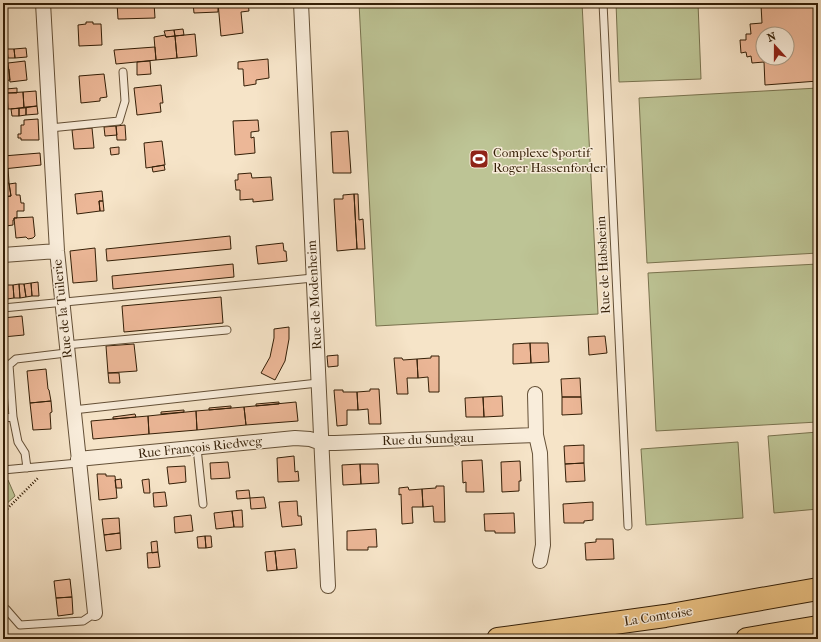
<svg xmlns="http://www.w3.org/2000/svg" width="821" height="642" viewBox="0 0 821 642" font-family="'IM FELL French Canon',serif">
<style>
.green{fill:#bdc495;stroke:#78724e}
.building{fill:#ecb797;stroke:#341f07;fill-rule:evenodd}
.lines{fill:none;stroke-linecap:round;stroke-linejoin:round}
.service-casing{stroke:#645037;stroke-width:9}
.minor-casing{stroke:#645037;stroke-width:16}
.motorway-casing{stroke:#341f07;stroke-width:24}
.path{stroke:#341f07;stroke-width:2.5;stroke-dasharray:1 2;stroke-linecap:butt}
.service{stroke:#f9eddb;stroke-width:7}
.minor{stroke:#f9eddb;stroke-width:14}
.motorway{stroke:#ebc284;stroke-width:22}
.labels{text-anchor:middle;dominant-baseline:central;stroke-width:3;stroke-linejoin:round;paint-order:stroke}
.poi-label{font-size:13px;fill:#341f07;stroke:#f9eddb;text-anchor:start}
.street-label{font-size:13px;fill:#341f07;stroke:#f9eddb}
</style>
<rect width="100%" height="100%" fill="#f6e4c8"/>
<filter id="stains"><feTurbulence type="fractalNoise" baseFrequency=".005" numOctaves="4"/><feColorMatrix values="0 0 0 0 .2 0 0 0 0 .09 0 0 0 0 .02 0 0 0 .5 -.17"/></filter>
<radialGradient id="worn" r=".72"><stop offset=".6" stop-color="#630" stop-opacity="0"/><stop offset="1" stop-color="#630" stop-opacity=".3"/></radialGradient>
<path class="green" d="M359,3H582L598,314L376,326Z
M616,3H698L701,79L619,82Z
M818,88V253L647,263L639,98Z
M818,264V422L656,431L648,273Z
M818,432V509L774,513L768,436Z
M738,442L743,518L646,525L641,449Z
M3,480H8L15,496L3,507Z"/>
<path class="building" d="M117,3H154L155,18L118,19Z
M193,3H218V12L194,13Z
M218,3H248L249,11L241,12L243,33L221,36Z
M800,3H818V81L765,85L764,62L752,63L751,56L747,57L746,52L741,53L740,40H746V34H751L750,24L762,23L761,5ZM763,34H787V58H763Z
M86,22H93V24H101L102,45L79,46L78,25L86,24Z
M183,29L184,35L175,36L174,30Z
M174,30L175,36L166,37L164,31Z
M195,34L197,56L177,58L175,36Z
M165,35L166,37L175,36L177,58L156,60L154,37Z
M155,47L156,60L116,64L114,50Z
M26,48L27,57L15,58L14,49Z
M7,49H14L15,58H8Z
M268,59L269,78L256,80V84L244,86L243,69H238V62Z
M25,61L27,80L10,82L8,63Z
M150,61L151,74L137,75V62Z
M9,69L10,80L3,81V70Z
M104,74L107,97L100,98V101L81,103L79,76Z
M161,85L163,103H160L161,112L137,115L134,88Z
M17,88V93H7L6,89Z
M36,91L37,106L24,108L23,92Z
M23,92L24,108L8,109L7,93Z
M37,106L38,114L26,115V107Z
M26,107V115L19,116V108Z
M19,108V116H12L11,109Z
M38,119L39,140H21V138H18V134H21V125H24V120Z
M258,120L259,131L251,132V138L254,137L255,153L235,155L233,121Z
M125,125L126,140H117L116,126Z
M116,126L117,135L105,136L104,127Z
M92,128L94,148L74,149L72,130Z
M348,131L351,173H333L331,132Z
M162,141L165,165L146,168L144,143Z
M119,147V154L111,155L110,148Z
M40,153L41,165L3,169V156Z
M164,165L165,170L153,172L152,167Z
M8,168L9,183L3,184V169Z
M251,173L252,178L271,177L273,200L253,202V199L240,200V190H236L235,180H238V174Z
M9,183L11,196L3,197V184Z
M16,183V195H20L21,203H24V211H17V218H14V220H13V225L6,226L3,197L11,196L9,184Z
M102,191L103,201H99L100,211L77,214L75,194Z
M354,194L357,249L337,251L334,199H343V195Z
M354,194H358L359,220L363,219L365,249H357Z
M99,201H103L104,211H100Z
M33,217L35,236L33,238L28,239L26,237L16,238L14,218Z
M230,236L231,249L107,261L106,249Z
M283,243L284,251H286L287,261L258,264L256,246Z
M95,248L97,281L73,283L70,251Z
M233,264L234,277L113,289L112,276Z
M38,282L39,296H32L31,283Z
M31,283L32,296L26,297L24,284Z
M19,284H24L26,297L20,298Z
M19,284L20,298H14L13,285Z
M7,285V299H3V286Z
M7,285H13L14,298L7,299Z
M221,297L223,323L124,332L122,306Z
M22,316L24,335L3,337V318Z
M289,327V339L285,361L275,380L261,373L270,357L274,338V329Z
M605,336L607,353L589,355L588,337Z
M530,343H548L549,362L531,363Z
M530,343L531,363L513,364V344Z
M134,344L137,371L108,373L106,346Z
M338,355V366L328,367L327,356Z
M431,356H439V392H429L428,377L418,378L417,359L431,358Z
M394,358H402L403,360L417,359L418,378H407L408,394H397Z
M46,369L48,389L49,390L51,401L30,403L27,371Z
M108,373H119L120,383H109Z
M580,378L581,397H562L561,379Z
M370,389H379L381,424H369L368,409L358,410L357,392L370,391Z
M334,390H343V392H357L358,410H347V425L337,426Z
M502,396L503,416L484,417L483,397Z
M483,397L484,417H466L465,398Z
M562,397H581L582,414L562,415Z
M51,401L52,412L50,413L51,429L33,430L30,403Z
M279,402V404L256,406V404Z
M296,402L298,421L246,425L244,407Z
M231,406V408L209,410V408Z
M244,407L246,425L197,430L196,411Z
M184,410V412L161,414V412Z
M196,411L197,430L149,434L148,416Z
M135,414L136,417L113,419V417Z
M148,416L149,434L93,439L91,421Z
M584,445V463L565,464L564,446Z
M294,456L295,472L298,471L299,481L278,482L277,458Z
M482,460L484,492H466V482L463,483L462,461Z
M520,461L521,481H519V491L502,492L501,462Z
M228,462L230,478L211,479L210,463Z
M584,463L585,481L566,482L565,464Z
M360,464H378L379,483L361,484Z
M360,464L361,484L343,485L342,465Z
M185,466L186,482L169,484L167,467Z
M97,474H106V476H115L117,498L99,500Z
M121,479L122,488H116L115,480Z
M149,479L150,493H144L142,480Z
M436,486H444L445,522H434L433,506L423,507L422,489L436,488Z
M408,487L409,490L422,489L423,507H412L413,523L402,524L401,494L399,495V488Z
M249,490L250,498L237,499L236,491Z
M165,492L167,506L154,507L153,493Z
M264,497L266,508L251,509L250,498Z
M297,501L298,516H301L302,525L282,527L279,502Z
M593,502V520L584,521V523H564L563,504Z
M242,510L243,527H234L232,511Z
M232,511L234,527L216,529L214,513Z
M514,513L515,533H495V531H485L484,514Z
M191,515L193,531L175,533L174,517Z
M119,518L120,533L104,535L102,519Z
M376,529L377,547H368V550H347V531Z
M120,533L121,549L106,551L104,535Z
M205,536H211L212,547L206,548Z
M205,536L206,548H198L197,537Z
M596,539H613L614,559L586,560L585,543L596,542Z
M157,541L158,552L152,553L151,542Z
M295,549L297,568L277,570L275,551Z
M275,551L277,570L267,571L265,552Z
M158,552L160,567L148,568L147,553Z
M70,579L72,597L56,598L54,581Z
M72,597L73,614L58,616L56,598Z"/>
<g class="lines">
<defs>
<path id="service" d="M603,3L628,526
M50,128L119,121L125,101L123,72
M3,308L313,278
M66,345L227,330
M73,410L318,383
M3,418L13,417
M197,448L203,504
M27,468L25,453L18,442L13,417L9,365L16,359L66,353
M3,470L78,463
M6,609L20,625L83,621L95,613"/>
<path id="minor" d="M43,3L57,251L95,613
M301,3L328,586
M3,255L57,251
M536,435L540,453L543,545L540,561
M78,459L295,438L310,439L321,443H335L536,435L535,394"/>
<path id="motorway" d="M498,639L665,616L818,589
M747,639L818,627"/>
</defs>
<use href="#service" class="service-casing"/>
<use href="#minor" class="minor-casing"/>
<use href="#motorway" class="motorway-casing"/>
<path class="path" d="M3,513L38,478"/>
<use href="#service" class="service"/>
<use href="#minor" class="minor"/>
<use href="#motorway" class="motorway"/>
</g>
<defs>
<symbol id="stadium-square" viewBox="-11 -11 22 22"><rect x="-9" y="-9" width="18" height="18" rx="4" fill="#8f2418" stroke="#f9eddb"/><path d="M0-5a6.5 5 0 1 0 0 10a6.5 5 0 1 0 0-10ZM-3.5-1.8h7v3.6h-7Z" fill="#fff"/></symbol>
</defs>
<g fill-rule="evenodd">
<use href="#stadium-square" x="468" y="148" width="22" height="22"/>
</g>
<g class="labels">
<g class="poi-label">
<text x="493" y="152">Complexe Sportif<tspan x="493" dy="15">Roger Hassenforder</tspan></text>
</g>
<g class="street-label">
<text transform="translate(603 265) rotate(-93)">Rue de Habsheim</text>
<text transform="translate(314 295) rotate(-93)">Rue de Modenheim</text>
<text transform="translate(62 309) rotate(-96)">Rue de la Tuilerie</text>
<text transform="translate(428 439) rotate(-2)">Rue du Sundgau</text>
<text transform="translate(200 447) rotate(-6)">Rue François Riedweg</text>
<text transform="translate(658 616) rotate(-9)">La Comtoise</text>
</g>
</g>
<rect width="821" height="642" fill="none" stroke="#f6e4c8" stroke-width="16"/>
<rect x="4" y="4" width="813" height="634" fill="none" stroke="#341f07" stroke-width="2"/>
<rect x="8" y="8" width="805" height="626" fill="none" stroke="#341f07"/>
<g transform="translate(775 46) rotate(339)"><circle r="19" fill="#f9eddb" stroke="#aa9b86"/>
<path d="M0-3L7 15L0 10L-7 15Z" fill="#8f2418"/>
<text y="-6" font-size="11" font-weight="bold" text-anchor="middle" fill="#341f07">N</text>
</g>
<rect width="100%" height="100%" filter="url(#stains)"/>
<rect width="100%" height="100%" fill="url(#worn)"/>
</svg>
